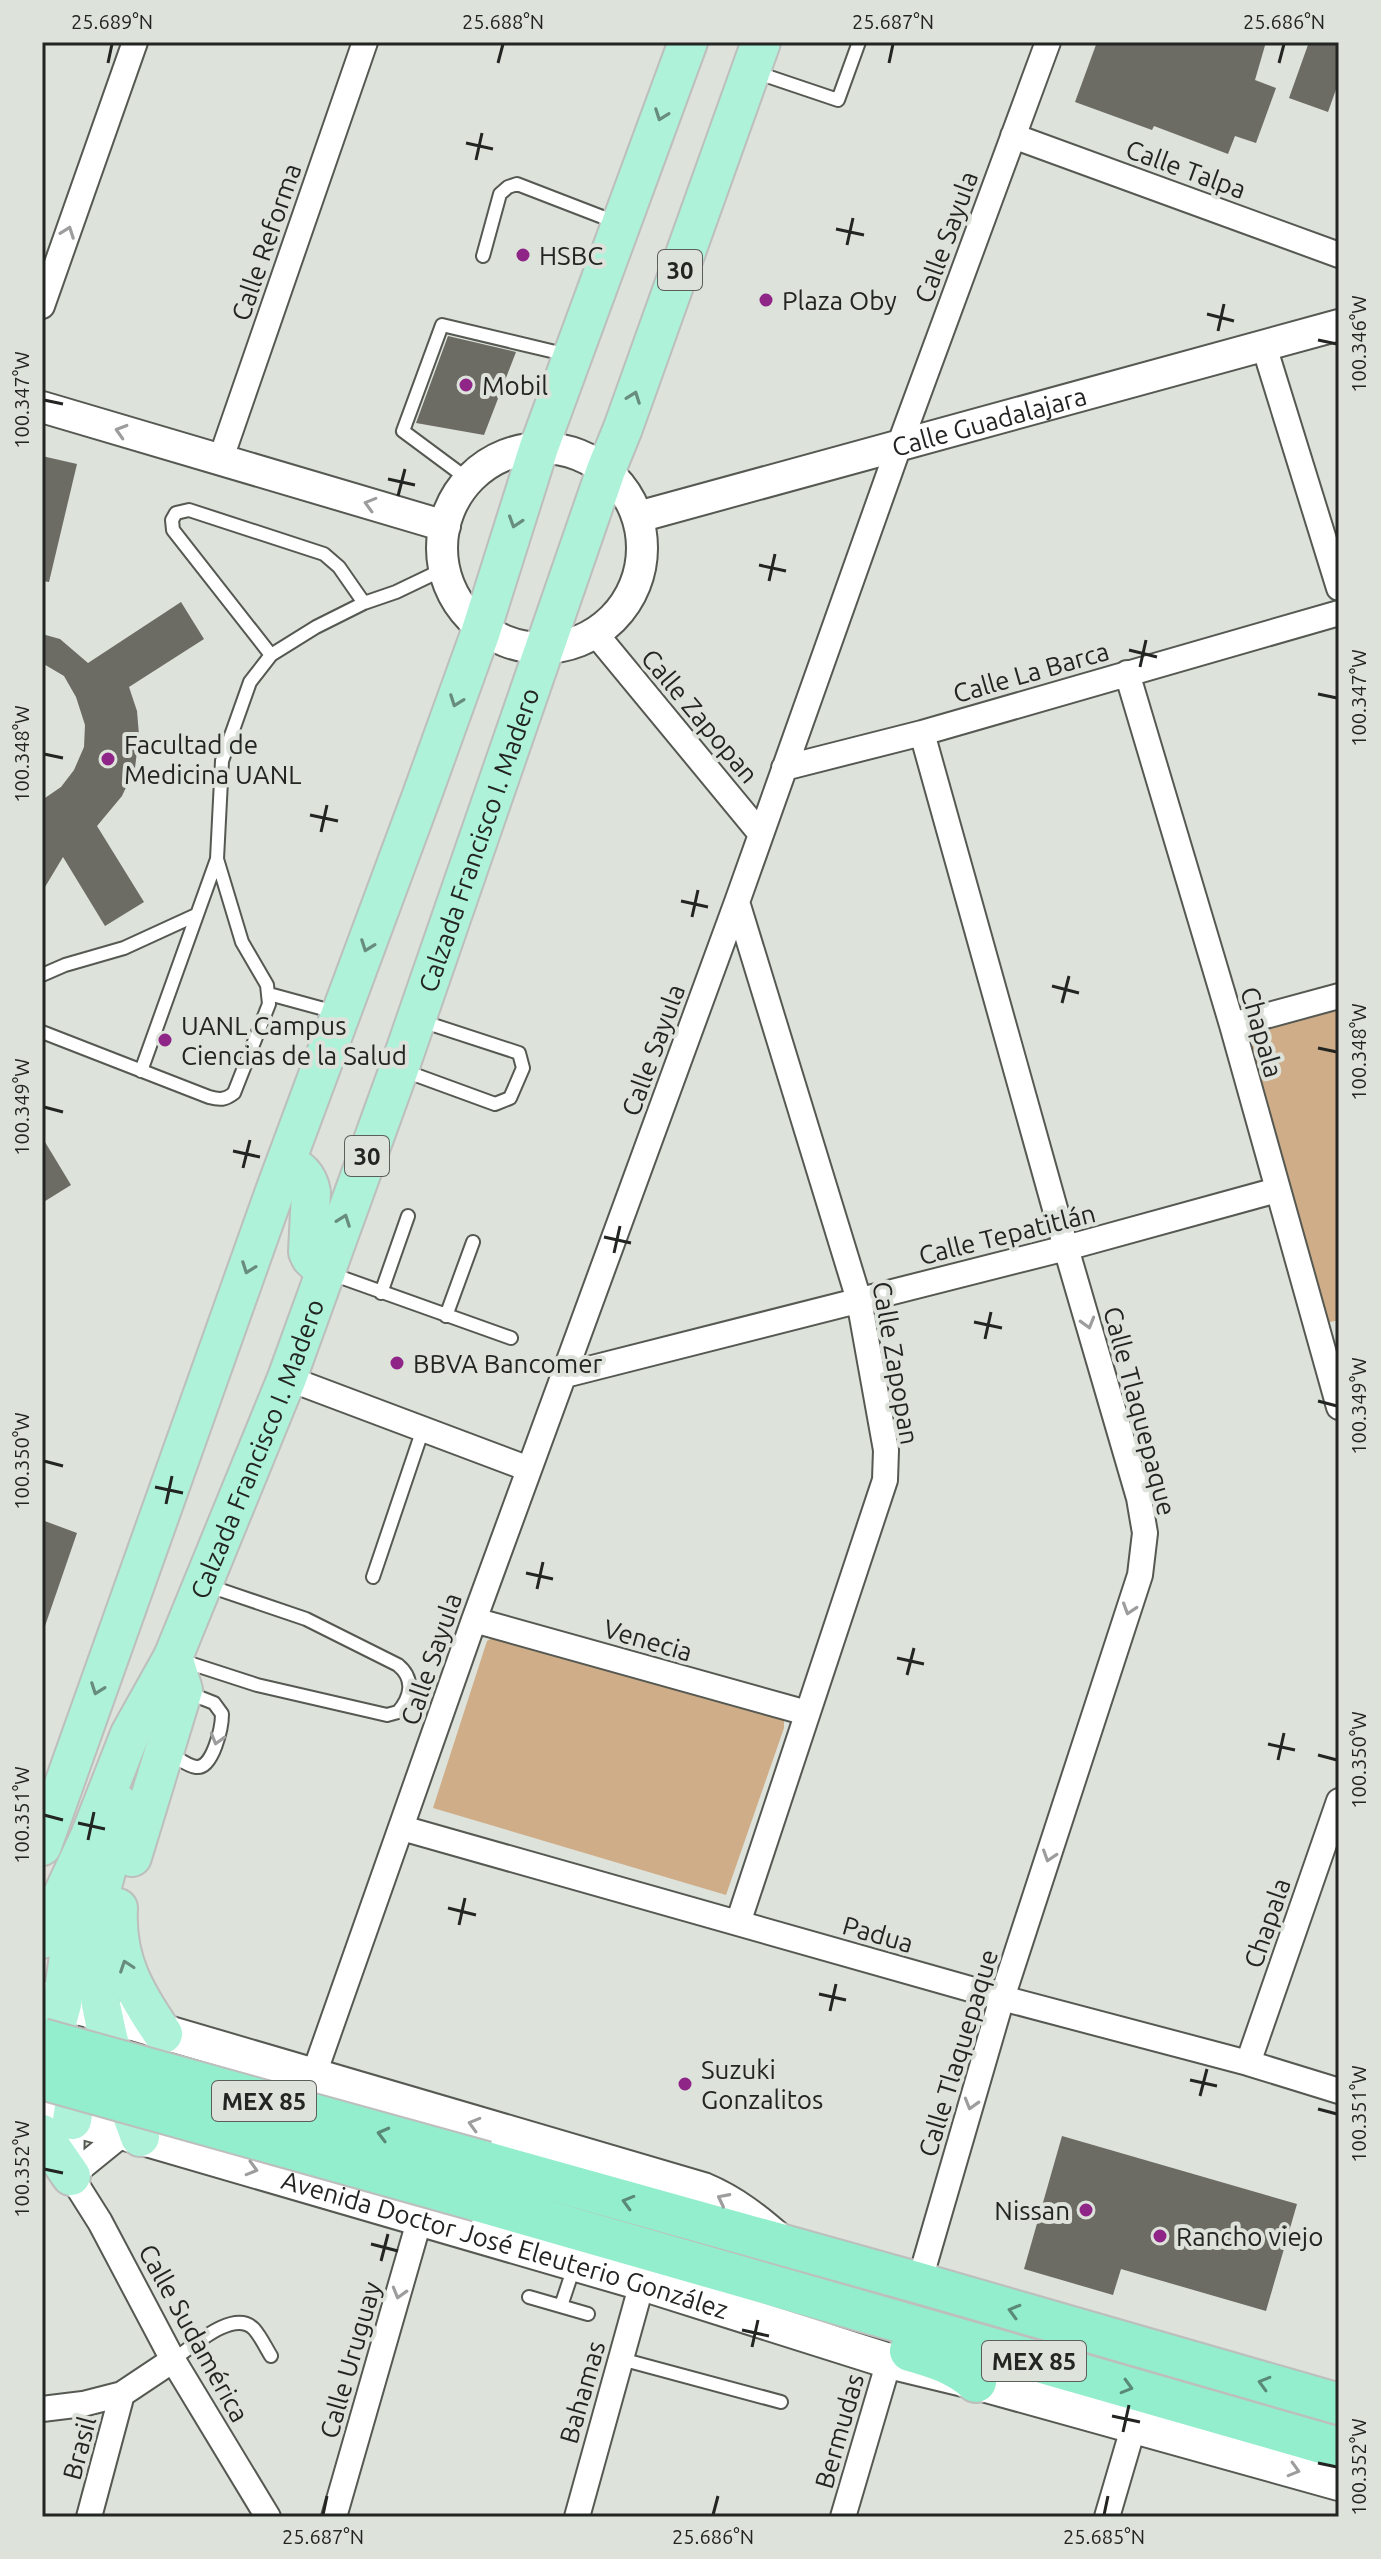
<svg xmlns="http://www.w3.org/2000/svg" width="1381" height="2559" viewBox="0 0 1381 2559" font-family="Ubuntu,sans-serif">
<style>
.green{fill:#cfad88}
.building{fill:#6c6b64}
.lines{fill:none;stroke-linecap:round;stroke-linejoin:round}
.service-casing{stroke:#555952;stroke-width:16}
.minor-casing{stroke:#555952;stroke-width:28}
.tertiary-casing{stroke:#555952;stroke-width:34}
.secondary-casing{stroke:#555952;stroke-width:38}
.primary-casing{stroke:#bdbebd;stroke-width:42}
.trunk-casing{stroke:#bdbebd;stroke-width:44}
.service{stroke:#fff;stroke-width:12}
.minor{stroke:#fff;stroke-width:24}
.tertiary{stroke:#fff;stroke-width:30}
.secondary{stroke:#fff;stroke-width:34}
.primary{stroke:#adf2d9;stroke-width:38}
.trunk{stroke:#92eecc;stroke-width:40}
.trunk-bridge-casing{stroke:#bdbebd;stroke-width:44;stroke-linecap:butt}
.trunk-bridge{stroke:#92eecc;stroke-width:40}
.oneway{stroke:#688c7e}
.oneway2{stroke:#9c9d9c}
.oneway3{stroke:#5a8a77}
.ticks{fill:none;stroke:#232522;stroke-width:3}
.poi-dot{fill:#902588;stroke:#dde2db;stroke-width:3}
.labels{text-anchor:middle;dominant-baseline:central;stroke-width:8;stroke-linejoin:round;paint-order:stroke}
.shield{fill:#dde2db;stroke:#5b5e5a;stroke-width:2}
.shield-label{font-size:24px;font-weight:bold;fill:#232522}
.street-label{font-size:26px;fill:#232522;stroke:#dde2db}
.poi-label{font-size:26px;fill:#232522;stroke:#dde2db;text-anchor:start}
.neatline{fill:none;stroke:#232522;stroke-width:3}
.ticks-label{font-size:20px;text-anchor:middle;fill:#232522}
</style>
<rect width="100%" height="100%" fill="#dde2db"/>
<path class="green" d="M1339,1002V1320L1326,1323L1242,1028Z
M494,1637L778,1715L784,1720V1728L726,1895L433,1808L487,1641Z"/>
<path class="building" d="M1097,42H1266L1255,80L1276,88L1256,143L1235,136L1228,154L1154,126L1152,130L1075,102Z
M1309,42H1339V81L1328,112L1289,98Z
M448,336L516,352L484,435L416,423Z
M42,456L77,464L49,582L42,581Z
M181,602L204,639L129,687L137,711L139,735L135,768L122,796L97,826L144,902L105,926L63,857L42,892V800L61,787L74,770L84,747L85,725L76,697L64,676L42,663V634L60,639L88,663Z
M42,1137L71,1185L42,1203Z
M42,1520L77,1533L45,1626L42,1625Z
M1062,2136L1297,2204L1266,2311L1121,2269L1113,2295L1024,2269Z"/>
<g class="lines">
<defs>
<path id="service" d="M755,72L838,100L859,42
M483,256L500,194L508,187L517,184L618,223
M469,480L403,431L442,325L568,355
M271,655L173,530L172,520L176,513L189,510L324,554L339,567L364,603
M42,975L65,965L124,948L196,915
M269,994L335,1012
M42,1032L209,1097C220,1100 225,1100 234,1093L269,1004L267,985L242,942L217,859L222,761L250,682L271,655L316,627L364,603L396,592L444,569
M402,1070L495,1104L510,1098L523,1068L519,1053L418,1020
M141,1071L217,859
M329,1273L511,1338
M381,1293L408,1216
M446,1316L473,1242
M373,1577L423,1429
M180,1660L257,1685L387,1715L398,1712C411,1697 415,1679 398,1665L306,1619L206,1585
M167,1752C175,1756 187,1766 196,1767C213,1769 222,1727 222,1714L214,1703L186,1692
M529,2297L588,2314
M561,2306L574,2267
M621,2359L781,2402
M173,2360C192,2347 234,2308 254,2329C261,2337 266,2348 271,2356"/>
<path id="minor" d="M1013,136L1339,255
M42,306L135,42
M1264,346L1339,588
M220,461L365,42
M595,633L761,834
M1127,673L1232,1025L1339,1407
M784,768L922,733L1339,613
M737,902L859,1300L886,1450L885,1480L738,1923
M1232,1025L1339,996
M565,1375L1066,1248L1277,1190
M287,1378L529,1469
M474,1620L807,1713
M402,1828L1002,1998L1248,2063L1339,2091
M1248,2063L1339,1801
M313,2077L474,1620L737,902L899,446L1048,42
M72,2120L71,2176L100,2222L173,2360L268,2517
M71,2176L124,2133
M919,2283L1002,1998L1140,1575L1145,1533L1139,1498L1066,1248L922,733
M42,2409L83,2404L122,2394L173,2360
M89,2517L122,2394
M334,2517L420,2218
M577,2517L642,2283
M843,2517L889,2361
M1107,2517L1134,2425"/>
<g id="tertiary">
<path d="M42,407L445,526"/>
<circle cx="542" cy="548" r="100"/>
<path id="s1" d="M638,517L1339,325"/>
</g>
<g id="secondary">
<path d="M42,1999L89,2010L703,2190C734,2203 756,2221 781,2243"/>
<path id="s2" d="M42,2111L140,2137L642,2283L889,2361L976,2382L1339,2483"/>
</g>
<g id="primary">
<path d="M286,1163C300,1169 308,1176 311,1192L308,1252L311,1258L326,1272"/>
<path d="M120,1805C116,1821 115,1837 111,1853C105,1878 96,1901 95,1926C93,2000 114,2068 140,2137"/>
<path d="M42,1846L275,1191L422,795L480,634L539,447L688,42"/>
<path d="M132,1857L183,1690L173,1657"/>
<path d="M118,1908C115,1959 135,1993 163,2034"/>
<path id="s3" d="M42,1939L90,1836L130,1734L173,1657L287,1378L399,1069L606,470L623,428L761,42"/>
<path d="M44,2070L62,2004L78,1895"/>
<path d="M72,2120L82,2058"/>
<path d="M42,2134L71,2176"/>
</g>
<path id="trunk" d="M486,2162L919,2283L1339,2404
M478,2201L1339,2448
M910,2351C935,2358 957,2365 976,2382"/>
</defs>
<use href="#service" class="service-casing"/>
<use href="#minor" class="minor-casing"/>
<use href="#tertiary" class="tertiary-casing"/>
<use href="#secondary" class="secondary-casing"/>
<use href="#primary" class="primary-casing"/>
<use href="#trunk" class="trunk-casing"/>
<use href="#service" class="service"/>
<use href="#minor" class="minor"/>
<use href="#tertiary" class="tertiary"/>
<use href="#secondary" class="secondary"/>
<use href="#primary" class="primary"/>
<use href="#trunk" class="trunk"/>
<defs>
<path id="trunk-bridge" d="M42,2039L486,2162
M42,2079L478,2201"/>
</defs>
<use href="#trunk-bridge" class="trunk-bridge-casing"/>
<use href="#trunk-bridge" class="trunk-bridge"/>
</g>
<defs><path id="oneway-chevron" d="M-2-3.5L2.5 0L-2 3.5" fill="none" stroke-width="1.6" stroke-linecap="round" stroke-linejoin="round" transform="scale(2)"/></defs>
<g class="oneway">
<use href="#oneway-chevron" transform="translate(661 115) rotate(110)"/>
<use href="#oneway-chevron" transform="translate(634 397) rotate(-70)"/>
<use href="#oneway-chevron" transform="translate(515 522) rotate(108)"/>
<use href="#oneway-chevron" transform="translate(456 701) rotate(110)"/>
<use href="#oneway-chevron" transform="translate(367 946) rotate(110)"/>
<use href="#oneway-chevron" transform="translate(344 1220) rotate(-70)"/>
<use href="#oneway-chevron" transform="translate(248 1268) rotate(110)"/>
<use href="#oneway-chevron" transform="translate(97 1689) rotate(110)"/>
<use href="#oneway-chevron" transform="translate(126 1966) rotate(-109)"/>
</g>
<g class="oneway2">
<use href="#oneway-chevron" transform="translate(68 232) rotate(-70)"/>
<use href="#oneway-chevron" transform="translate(121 431) rotate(-163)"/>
<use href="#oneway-chevron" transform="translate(370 504) rotate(-164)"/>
<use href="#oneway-chevron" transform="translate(1088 1323) rotate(74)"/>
<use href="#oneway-chevron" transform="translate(1129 1609) rotate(108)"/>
<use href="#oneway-chevron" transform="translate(217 1739) rotate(106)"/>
<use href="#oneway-chevron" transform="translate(1049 1856) rotate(108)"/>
<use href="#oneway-chevron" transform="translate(971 2104) rotate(106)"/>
<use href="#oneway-chevron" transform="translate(474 2124) rotate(-164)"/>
<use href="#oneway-chevron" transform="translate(252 2169) rotate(16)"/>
<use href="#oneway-chevron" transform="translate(723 2199) rotate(-153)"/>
<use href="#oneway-chevron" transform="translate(399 2293) rotate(106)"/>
<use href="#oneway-chevron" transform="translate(1294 2470) rotate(16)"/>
</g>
<g class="oneway3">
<use href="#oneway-chevron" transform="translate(383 2134) rotate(-165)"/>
<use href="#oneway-chevron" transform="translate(628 2202) rotate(-164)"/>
<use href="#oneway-chevron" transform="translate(1014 2311) rotate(-164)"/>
<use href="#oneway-chevron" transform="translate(1264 2383) rotate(-164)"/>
<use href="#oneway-chevron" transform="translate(1127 2387) rotate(16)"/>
</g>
<path class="ticks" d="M108,63L112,44M498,63L503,44M889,63L893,44M1279,63L1284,44M466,143L493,149M476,160L482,133M836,229L864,235M847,245L853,218M1207,314L1234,321M1218,331L1224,304M1318,340L1337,344M44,400L63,404M388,479L415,485M398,496L405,469M759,565L786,571M769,581L775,554M1129,650L1157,657M1140,667L1146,640M1318,694L1337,698M44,754L63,758M310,815L338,821M321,832L327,805M681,901L708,907M692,917L698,890M1052,986L1079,993M1062,1003L1069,976M1318,1048L1337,1052M44,1107L63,1112M233,1151L260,1157M243,1168L250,1140M604,1237L631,1243M614,1253L620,1226M974,1322L1002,1328M985,1339L991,1312M1318,1401L1337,1406M44,1461L63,1466M155,1487L183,1493M166,1504L172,1476M526,1573L553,1579M537,1589L543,1562M897,1658L924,1664M907,1675L914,1648M1268,1744L1295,1750M1318,1755L1337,1760M1278,1760L1284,1733M44,1815L63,1820M78,1823L105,1829M88,1840L94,1812M448,1908L476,1915M459,1925L465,1898M819,1994L846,2000M830,2011L836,1984M1190,2080L1217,2086M1200,2096L1207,2069M1318,2109L1337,2114M44,2169L63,2173M371,2244L398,2251M381,2261L388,2234M742,2330L769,2336M752,2347L758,2320M1112,2416L1140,2422M1123,2432L1129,2405M1318,2463L1337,2467M323,2515L327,2496M713,2515L718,2496M1104,2515L1108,2496"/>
<g class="poi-dot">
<circle cx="523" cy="255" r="8"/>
<circle cx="766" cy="300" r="8"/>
<circle cx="466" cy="385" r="8"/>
<circle cx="108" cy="759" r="8"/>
<circle cx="165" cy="1040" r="8"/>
<circle cx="397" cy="1363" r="8"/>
<circle cx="685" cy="2084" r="8"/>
<circle cx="1086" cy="2210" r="8"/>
<circle cx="1160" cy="2236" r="8"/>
</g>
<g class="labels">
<g class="shield">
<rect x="658" y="250" width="44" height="40" rx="6"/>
<rect x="345" y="1136" width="44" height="40" rx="6"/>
<rect x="212" y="2081" width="104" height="40" rx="6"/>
<rect x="982" y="2341" width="104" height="40" rx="6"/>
</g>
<g class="shield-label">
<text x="680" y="270">30</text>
<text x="367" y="1156">30</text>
<text x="264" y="2101">MEX 85</text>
<text x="1034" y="2361">MEX 85</text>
</g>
<g class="street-label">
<text transform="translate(1186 169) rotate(20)">Calle Talpa</text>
<text transform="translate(946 237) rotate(-70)">Calle Sayula</text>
<text transform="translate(266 242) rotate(-71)">Calle Reforma</text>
<text stroke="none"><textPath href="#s1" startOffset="364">Calle Guadalajara</textPath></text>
<text transform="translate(1031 672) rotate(-16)">Calle La Barca</text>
<text transform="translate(700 716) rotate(50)">Calle Zapopan</text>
<text stroke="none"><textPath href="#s3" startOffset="1184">Calzada Francisco I. Madero</textPath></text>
<text transform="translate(1262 1032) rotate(74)">Chapala</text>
<text transform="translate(653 1050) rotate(-70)">Calle Sayula</text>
<text transform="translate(1007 1234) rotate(-14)">Calle Tepatitlán</text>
<text transform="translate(896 1363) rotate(80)">Calle Zapopan</text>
<text transform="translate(1140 1411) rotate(75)">Calle Tlaquepaque</text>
<text stroke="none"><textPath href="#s3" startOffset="536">Calzada Francisco I. Madero</textPath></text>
<text transform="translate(648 1640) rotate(16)">Venecia</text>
<text transform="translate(431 1659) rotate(-71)">Calle Sayula</text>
<text transform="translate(1267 1923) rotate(-71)">Chapala</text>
<text transform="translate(878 1934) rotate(16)">Padua</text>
<text transform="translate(958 2053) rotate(-73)">Calle Tlaquepaque</text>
<text stroke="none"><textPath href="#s2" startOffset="482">Avenida Doctor José Eleuterio González</textPath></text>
<text transform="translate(194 2333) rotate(61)">Calle Sudamérica</text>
<text transform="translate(350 2360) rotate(-74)">Calle Uruguay</text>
<text transform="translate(582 2392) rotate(-74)">Bahamas</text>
<text transform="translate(839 2431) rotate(-74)">Bermudas</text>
<text transform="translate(79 2448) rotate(-75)">Brasil</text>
</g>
<g class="poi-label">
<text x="539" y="255">HSBC</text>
<text x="782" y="300">Plaza Oby</text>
<text x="482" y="385">Mobil</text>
<text x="124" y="744">Facultad de<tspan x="124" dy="30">Medicina UANL</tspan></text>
<text x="181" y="1025">UANL Campus<tspan x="181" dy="30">Ciencias de la Salud</tspan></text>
<text x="413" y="1363">BBVA Bancomer</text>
<text x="701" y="2069">Suzuki<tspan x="701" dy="30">Gonzalitos</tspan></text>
<text x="1070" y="2210" text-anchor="end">Nissan</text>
<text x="1176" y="2236">Rancho viejo</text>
</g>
</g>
<rect width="1381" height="2559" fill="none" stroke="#dde2db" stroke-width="88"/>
<rect x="44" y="44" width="1293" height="2471" class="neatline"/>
<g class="ticks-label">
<text x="112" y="29">25.689°N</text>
<text x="503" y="29">25.688°N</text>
<text x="893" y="29">25.687°N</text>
<text x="1284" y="29">25.686°N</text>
<text transform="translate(1359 344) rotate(-90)" y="7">100.346°W</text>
<text transform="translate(22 400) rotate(-90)" y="7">100.347°W</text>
<text transform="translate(1359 698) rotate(-90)" y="7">100.347°W</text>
<text transform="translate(22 754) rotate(-90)" y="7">100.348°W</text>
<text transform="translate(1359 1052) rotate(-90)" y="7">100.348°W</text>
<text transform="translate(22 1107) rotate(-90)" y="7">100.349°W</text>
<text transform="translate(1359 1406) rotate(-90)" y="7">100.349°W</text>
<text transform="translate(22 1461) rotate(-90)" y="7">100.350°W</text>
<text transform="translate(1359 1760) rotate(-90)" y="7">100.350°W</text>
<text transform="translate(22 1815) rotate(-90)" y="7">100.351°W</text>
<text transform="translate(1359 2114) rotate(-90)" y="7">100.351°W</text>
<text transform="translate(22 2169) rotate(-90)" y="7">100.352°W</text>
<text transform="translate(1359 2467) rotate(-90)" y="7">100.352°W</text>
<text x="323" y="2544">25.687°N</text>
<text x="713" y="2544">25.686°N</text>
<text x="1104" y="2544">25.685°N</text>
</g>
</svg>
